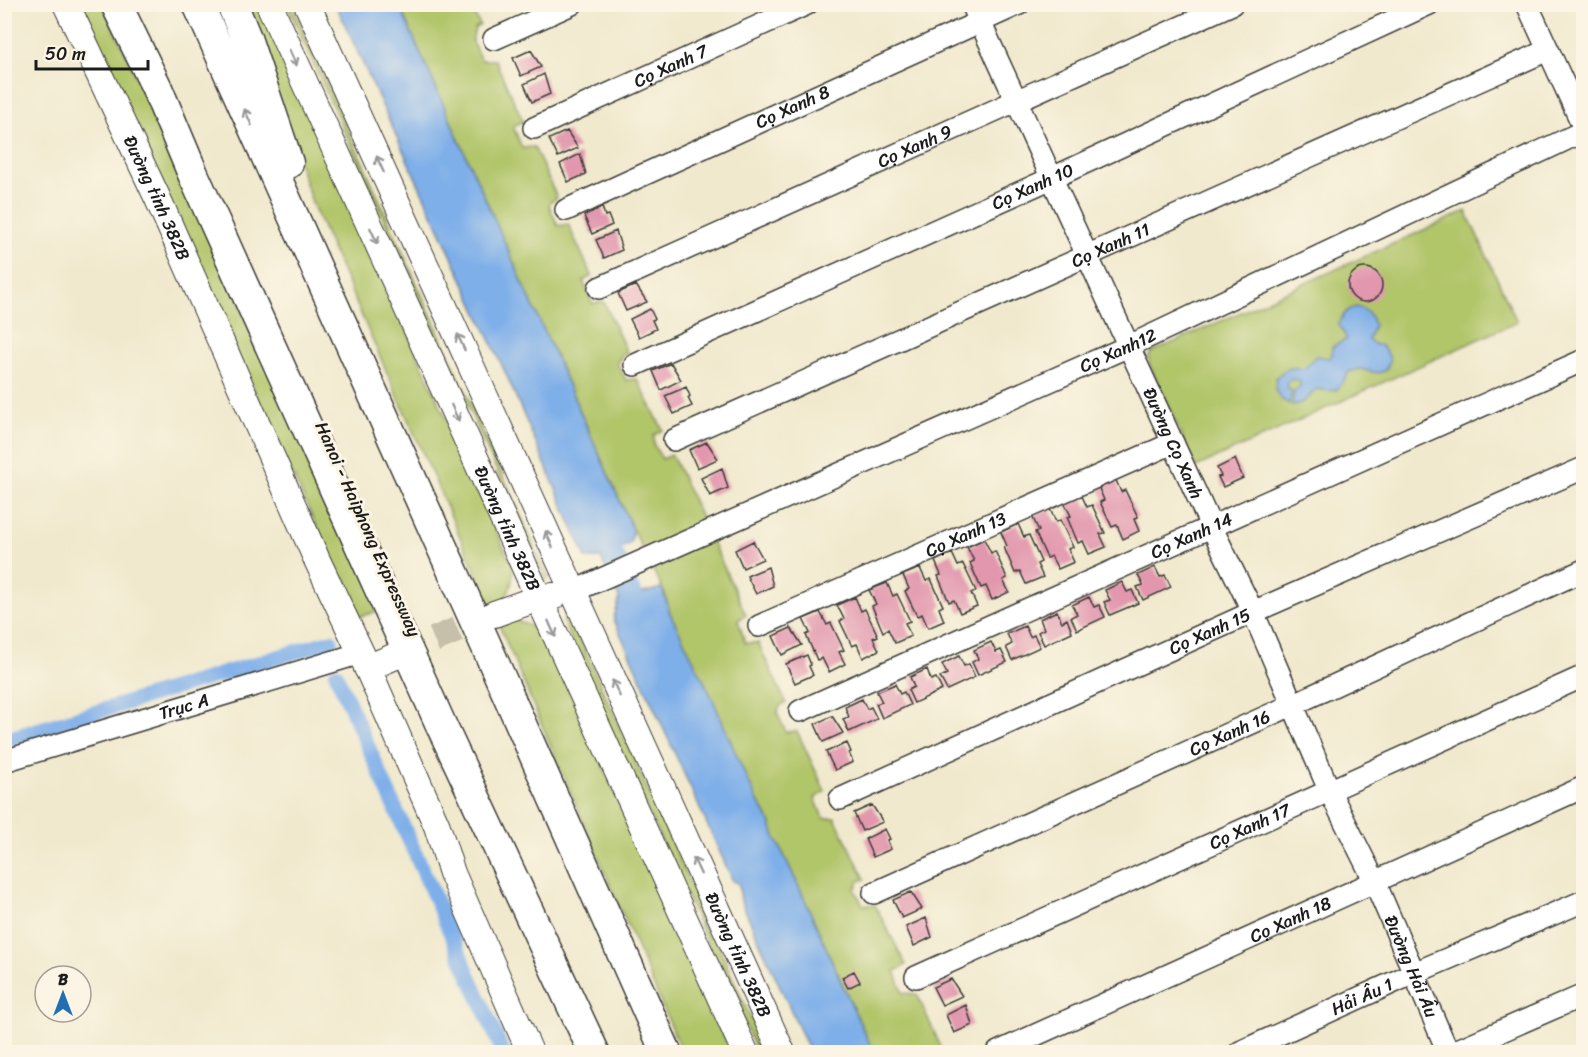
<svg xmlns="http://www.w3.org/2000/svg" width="1588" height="1057" viewBox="0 0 1588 1057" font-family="Sriracha,sans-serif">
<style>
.green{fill:#b1c569;stroke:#667042;stroke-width:1.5}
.water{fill:#7eafe9;stroke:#4d6682;stroke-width:1.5}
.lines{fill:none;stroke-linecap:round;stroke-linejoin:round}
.canal{stroke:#7eafe9;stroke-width:15}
.building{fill:#e297ae}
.major-tunnel{stroke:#c6c0aa;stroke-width:26;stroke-dasharray:26 13;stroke-linecap:butt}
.minor-casing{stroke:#3c3b37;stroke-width:24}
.major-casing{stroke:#3c3b37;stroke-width:28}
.highway-casing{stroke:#3c3b37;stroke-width:33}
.minor{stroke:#fff;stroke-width:21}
.major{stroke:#fff;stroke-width:26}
.highway{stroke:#fff;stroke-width:30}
.oneway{stroke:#999}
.labels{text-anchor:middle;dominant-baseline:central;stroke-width:6;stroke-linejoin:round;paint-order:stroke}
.street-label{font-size:18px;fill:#1c1c1c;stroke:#fcf5e5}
</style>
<rect width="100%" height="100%" fill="#fcf5e5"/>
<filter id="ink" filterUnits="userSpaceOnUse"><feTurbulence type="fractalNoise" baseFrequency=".0167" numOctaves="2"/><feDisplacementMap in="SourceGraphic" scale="12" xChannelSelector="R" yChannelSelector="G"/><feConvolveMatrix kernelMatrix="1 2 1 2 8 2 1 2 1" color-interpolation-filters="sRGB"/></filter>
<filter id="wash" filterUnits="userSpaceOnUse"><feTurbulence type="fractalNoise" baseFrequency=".008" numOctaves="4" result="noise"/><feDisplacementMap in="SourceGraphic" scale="24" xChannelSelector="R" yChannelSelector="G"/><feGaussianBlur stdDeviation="1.35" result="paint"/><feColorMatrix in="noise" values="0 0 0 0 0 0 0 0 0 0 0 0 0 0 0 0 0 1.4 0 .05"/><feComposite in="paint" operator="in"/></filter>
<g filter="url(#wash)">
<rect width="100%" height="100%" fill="#f0e9cd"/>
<path class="green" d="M78,5H103L382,610L358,617Z
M245,5H261L512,566C515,585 507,599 493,611L314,208Z
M287,5H292L549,578L548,580H546Z
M399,5H469L480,25L475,28L472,41L481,60H495L523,121L513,126L522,148L534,147L557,198L551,201L549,205L558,226L568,224L592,276L583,281L592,303L604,302L627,353L622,355L617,363L626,380L637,379L663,430L654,435V445L662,459L672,455L746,615L738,620L745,643H758L786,703L780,706L777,713L786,732L797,731L825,791L815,798L823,818H835L865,879L859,881L855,890L863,905H875L906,965L895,971L903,993L917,994L943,1052H874C839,982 811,908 775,837L769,819L758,802L670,613L665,594L632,528Z
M1466,211L1517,322L1196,467L1149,363V356L1152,352Z
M564,616L571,620L766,1052H757L564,624Z
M496,618C516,619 528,623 544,635L731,1052H682Z"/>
<path class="water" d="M336,5H399L632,528V537L630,543L613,552L631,596L662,588L670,613L711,695L739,761L758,802L769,819L775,837C811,908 839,982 874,1052H810L741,901L739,884L733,881L614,620C614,611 619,607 619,598L601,558H586L505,372Z
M1356,307C1367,309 1371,315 1374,325L1368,340L1376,345H1380C1385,350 1391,355 1389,362C1385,380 1370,370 1359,369C1356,369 1352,371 1349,372C1337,388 1343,394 1317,389C1308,397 1305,404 1292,405L1294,392L1300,386V381L1292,379L1287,383L1288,389L1292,391L1289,404L1281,399L1275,390L1276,378C1285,368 1291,366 1304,369L1316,356L1329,358L1332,355V347L1347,339L1339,325C1342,315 1346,310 1356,307Z"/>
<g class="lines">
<path class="canal" d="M607,533L643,613
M336,674L503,1052
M4,740L331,641"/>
</g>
<g id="blocks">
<path class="building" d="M531,50L541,67L521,76L513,58Z
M544,74L550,94L532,102L524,84Z
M567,131L578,148L558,157L549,139Z
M580,154L586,174L568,182L560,164Z
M602,207L605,216L608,215L612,225L592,234L584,216Z
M616,231L622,250L604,258L596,240Z
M1348 285a17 17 0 1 1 34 0a17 17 0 1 1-34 0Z
M636,285L647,302L626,311L618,293Z
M650,309L655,319L652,320L656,329L639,337L630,319Z
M671,363L681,380L661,390L653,371Z
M686,387L690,396L688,398L692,406L674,414L665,396Z
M707,442L718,459L697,468L689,450Z
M1235,459L1243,478L1223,487L1218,477L1221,476L1217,468Z
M722,468L728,488L710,496L701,478Z
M1115,478L1121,492L1125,490L1138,517L1134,519L1139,531L1123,539L1117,525L1112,527L1100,502L1104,500L1098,486Z
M1081,494L1087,507L1092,505L1105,533L1100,534L1106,547L1089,554L1083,541L1078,543L1067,517L1071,516L1064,502Z
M1050,509L1056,522L1060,520L1073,547L1068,549L1074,562L1058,569L1051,556L1047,558L1035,532L1039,531L1032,516Z
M1018,524L1024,537L1029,535L1041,562L1037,564L1043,577L1026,584L1020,571L1015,573L1004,547L1007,546L1001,532Z
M984,539L991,553L995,551L1007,578L1003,580L1009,592L992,600L986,586L981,588L970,563L974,561L967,547Z
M753,541L763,559L743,568L735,550Z
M952,553L958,566L963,564L976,591L971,593L977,606L960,613L954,600L949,602L938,576L941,575L935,561Z
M768,567L773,586L756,594L747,576Z
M1155,567L1160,577L1165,575L1171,587L1143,600L1137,587L1143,585L1138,575Z
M920,568L926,581L931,579L943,606L939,608L944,621L928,628L922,614L917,616L905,591L909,589L903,575Z
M1122,582L1127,592L1132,590L1138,603L1110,615L1104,602L1110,600L1105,590Z
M887,583L893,596L897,594L910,621L905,623L911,636L895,643L888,629L883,632L872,606L876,604L869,590Z
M855,597L861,611L865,609L878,636L873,638L879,650L863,658L857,644L852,646L840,621L844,619L837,605Z
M1089,597L1094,607L1099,605L1105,617L1077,630L1071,617L1077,614L1072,605Z
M1057,611L1062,622L1067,619L1072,632L1044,645L1038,632L1044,629L1040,619Z
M820,612L827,625L831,623L844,650L839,652L845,664L829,672L822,658L817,660L806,635L810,633L803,619Z
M1025,626L1030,637L1034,635L1040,647L1012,660L1006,647L1012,644L1007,634Z
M791,628L802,645L782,655L773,636Z
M991,642L996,652L1001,650L1007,662L978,675L972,662L978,659L974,650Z
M807,655L811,665L809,666L813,675L795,683L786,664Z
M959,656L964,666L969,664L975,677L947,690L940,677L947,674L942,664Z
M927,669L931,680L936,678L942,690L914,703L908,690L914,687L910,677Z
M895,684L900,694L904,692L910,705L882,718L876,704L882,702L877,692Z
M862,699L867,709L871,707L877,719L849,732L843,719L849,717L845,707Z
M832,716L843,733L823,742L815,724Z
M847,743L851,752L849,753L853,762L835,770L826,752Z
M872,805L883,822L862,831L854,813Z
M885,829L890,839L887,840L891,849L873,857L865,839Z
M911,892L922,909L902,918L893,900Z
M926,918L932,937L914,946L906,927Z
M854,971L860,982L848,988L842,977Z
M951,979L962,996L942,1005L933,987Z
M966,1005L972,1025L954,1033L946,1015Z"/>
</g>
</g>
<g filter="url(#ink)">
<use href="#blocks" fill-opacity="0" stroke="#3c3b37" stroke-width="1.5"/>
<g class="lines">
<path class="major-tunnel" d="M398,655L492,615"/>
<defs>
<g id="minor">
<path id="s1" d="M972,4L1211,526L1253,612L1330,792L1374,880L1448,1052"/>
<path d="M1527,4L1584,128"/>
<path d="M494,39L572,4"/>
<path id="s2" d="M534,128L807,4"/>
<path id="s3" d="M566,210L1019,4"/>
<path id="s4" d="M599,288L1232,4"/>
<path id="s5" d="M635,365L1052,178L1429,4"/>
<path id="s6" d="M674,440L1548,50"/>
<path id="s7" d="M572,592L1129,346L1584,131"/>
<path id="s8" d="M759,626L1173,443"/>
<path id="s9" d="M800,711L1584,360"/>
<path id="s10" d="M4,761L361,653"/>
<path id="s11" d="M840,799L1253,612L1584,468"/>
<path id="s12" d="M874,893L1292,705L1584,570"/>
<path id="s13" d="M916,977L1584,676"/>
<path id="s14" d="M998,1052L1584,787"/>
<path id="s15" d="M1240,1052L1414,973L1584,901"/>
<path d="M1453,1052L1584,995"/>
</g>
<g id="major">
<path id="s16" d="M66,4L158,199L317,560L361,653L437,826L452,873L530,1052"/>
<path id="s17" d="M269,4L745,1052"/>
<path id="s18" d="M307,4L782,1052"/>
<path d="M494,614L539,598L554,596"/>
<path d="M367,668L398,655"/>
</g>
<path id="highway" d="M116,4L156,86L193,174L442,727L594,1052
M198,4L485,643L666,1052
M232,4L246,38L288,163"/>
</defs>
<use href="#minor" class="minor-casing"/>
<use href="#major" class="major-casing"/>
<use href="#highway" class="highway-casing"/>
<use href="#minor" class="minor"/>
<use href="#major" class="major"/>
<use href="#highway" class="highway"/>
</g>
<defs><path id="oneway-shaft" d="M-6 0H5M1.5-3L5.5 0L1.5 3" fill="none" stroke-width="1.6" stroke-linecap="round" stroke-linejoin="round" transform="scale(1.5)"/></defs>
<g class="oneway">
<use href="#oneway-shaft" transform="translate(293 58) rotate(66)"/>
<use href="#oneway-shaft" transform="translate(248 117) rotate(-114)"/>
<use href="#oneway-shaft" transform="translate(380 164) rotate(-114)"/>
<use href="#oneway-shaft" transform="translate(374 236) rotate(65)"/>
<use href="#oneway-shaft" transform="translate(461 342) rotate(-114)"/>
<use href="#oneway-shaft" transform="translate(455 413) rotate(65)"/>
<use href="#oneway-shaft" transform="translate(549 539) rotate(-113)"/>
<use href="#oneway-shaft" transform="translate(552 629) rotate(66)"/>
<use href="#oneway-shaft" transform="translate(616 688) rotate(-115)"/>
<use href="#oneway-shaft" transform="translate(697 866) rotate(-115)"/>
</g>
</g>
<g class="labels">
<g class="street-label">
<text stroke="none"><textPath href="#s2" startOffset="150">Cọ Xanh 7</textPath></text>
<text stroke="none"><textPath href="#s3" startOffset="249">Cọ Xanh 8</textPath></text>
<text stroke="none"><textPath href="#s4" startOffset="346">Cọ Xanh 9</textPath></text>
<text stroke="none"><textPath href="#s5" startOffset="436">Cọ Xanh 10</textPath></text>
<text stroke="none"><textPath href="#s16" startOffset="214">Đường tỉnh 382B</textPath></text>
<text stroke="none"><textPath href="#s6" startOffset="478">Cọ Xanh 11</textPath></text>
<text stroke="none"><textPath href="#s7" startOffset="597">Cọ Xanh12</textPath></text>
<text stroke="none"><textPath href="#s1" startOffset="483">Đường Cọ Xanh</textPath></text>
<text stroke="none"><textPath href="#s17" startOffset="576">Đường tỉnh 382B</textPath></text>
<text transform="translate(368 529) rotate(66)">Hanoi - Haiphong Expressway</text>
<text stroke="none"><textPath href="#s8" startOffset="226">Cọ Xanh 13</textPath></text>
<text stroke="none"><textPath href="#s9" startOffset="429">Cọ Xanh 14</textPath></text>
<text stroke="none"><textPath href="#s11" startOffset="406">Cọ Xanh 15</textPath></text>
<text stroke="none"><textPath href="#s10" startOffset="188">Trục A</textPath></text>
<text stroke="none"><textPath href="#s12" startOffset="390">Cọ Xanh 16</textPath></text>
<text stroke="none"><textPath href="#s13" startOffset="366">Cọ Xanh 17</textPath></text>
<text stroke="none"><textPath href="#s14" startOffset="321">Cọ Xanh 18</textPath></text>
<text stroke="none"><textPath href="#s18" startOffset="1044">Đường tỉnh 382B</textPath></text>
<text stroke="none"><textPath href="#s1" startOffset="1058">Đường Hải Âu</textPath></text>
<text stroke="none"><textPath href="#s15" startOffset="134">Hải Âu 1</textPath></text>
</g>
</g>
<rect width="1588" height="1057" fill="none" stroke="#fcf5e5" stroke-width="24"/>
<g transform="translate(63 994)"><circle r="28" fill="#fcf5e5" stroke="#a29e95" stroke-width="1.5"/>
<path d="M0-4.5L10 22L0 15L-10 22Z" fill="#1f6fb2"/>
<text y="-9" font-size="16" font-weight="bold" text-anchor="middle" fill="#1c1c1c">B</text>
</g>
<path d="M36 60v9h112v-9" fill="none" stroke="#1c1c1c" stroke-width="3"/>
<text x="45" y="60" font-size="18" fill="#1c1c1c" stroke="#fcf5e5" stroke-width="4.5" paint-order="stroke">50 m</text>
</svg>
